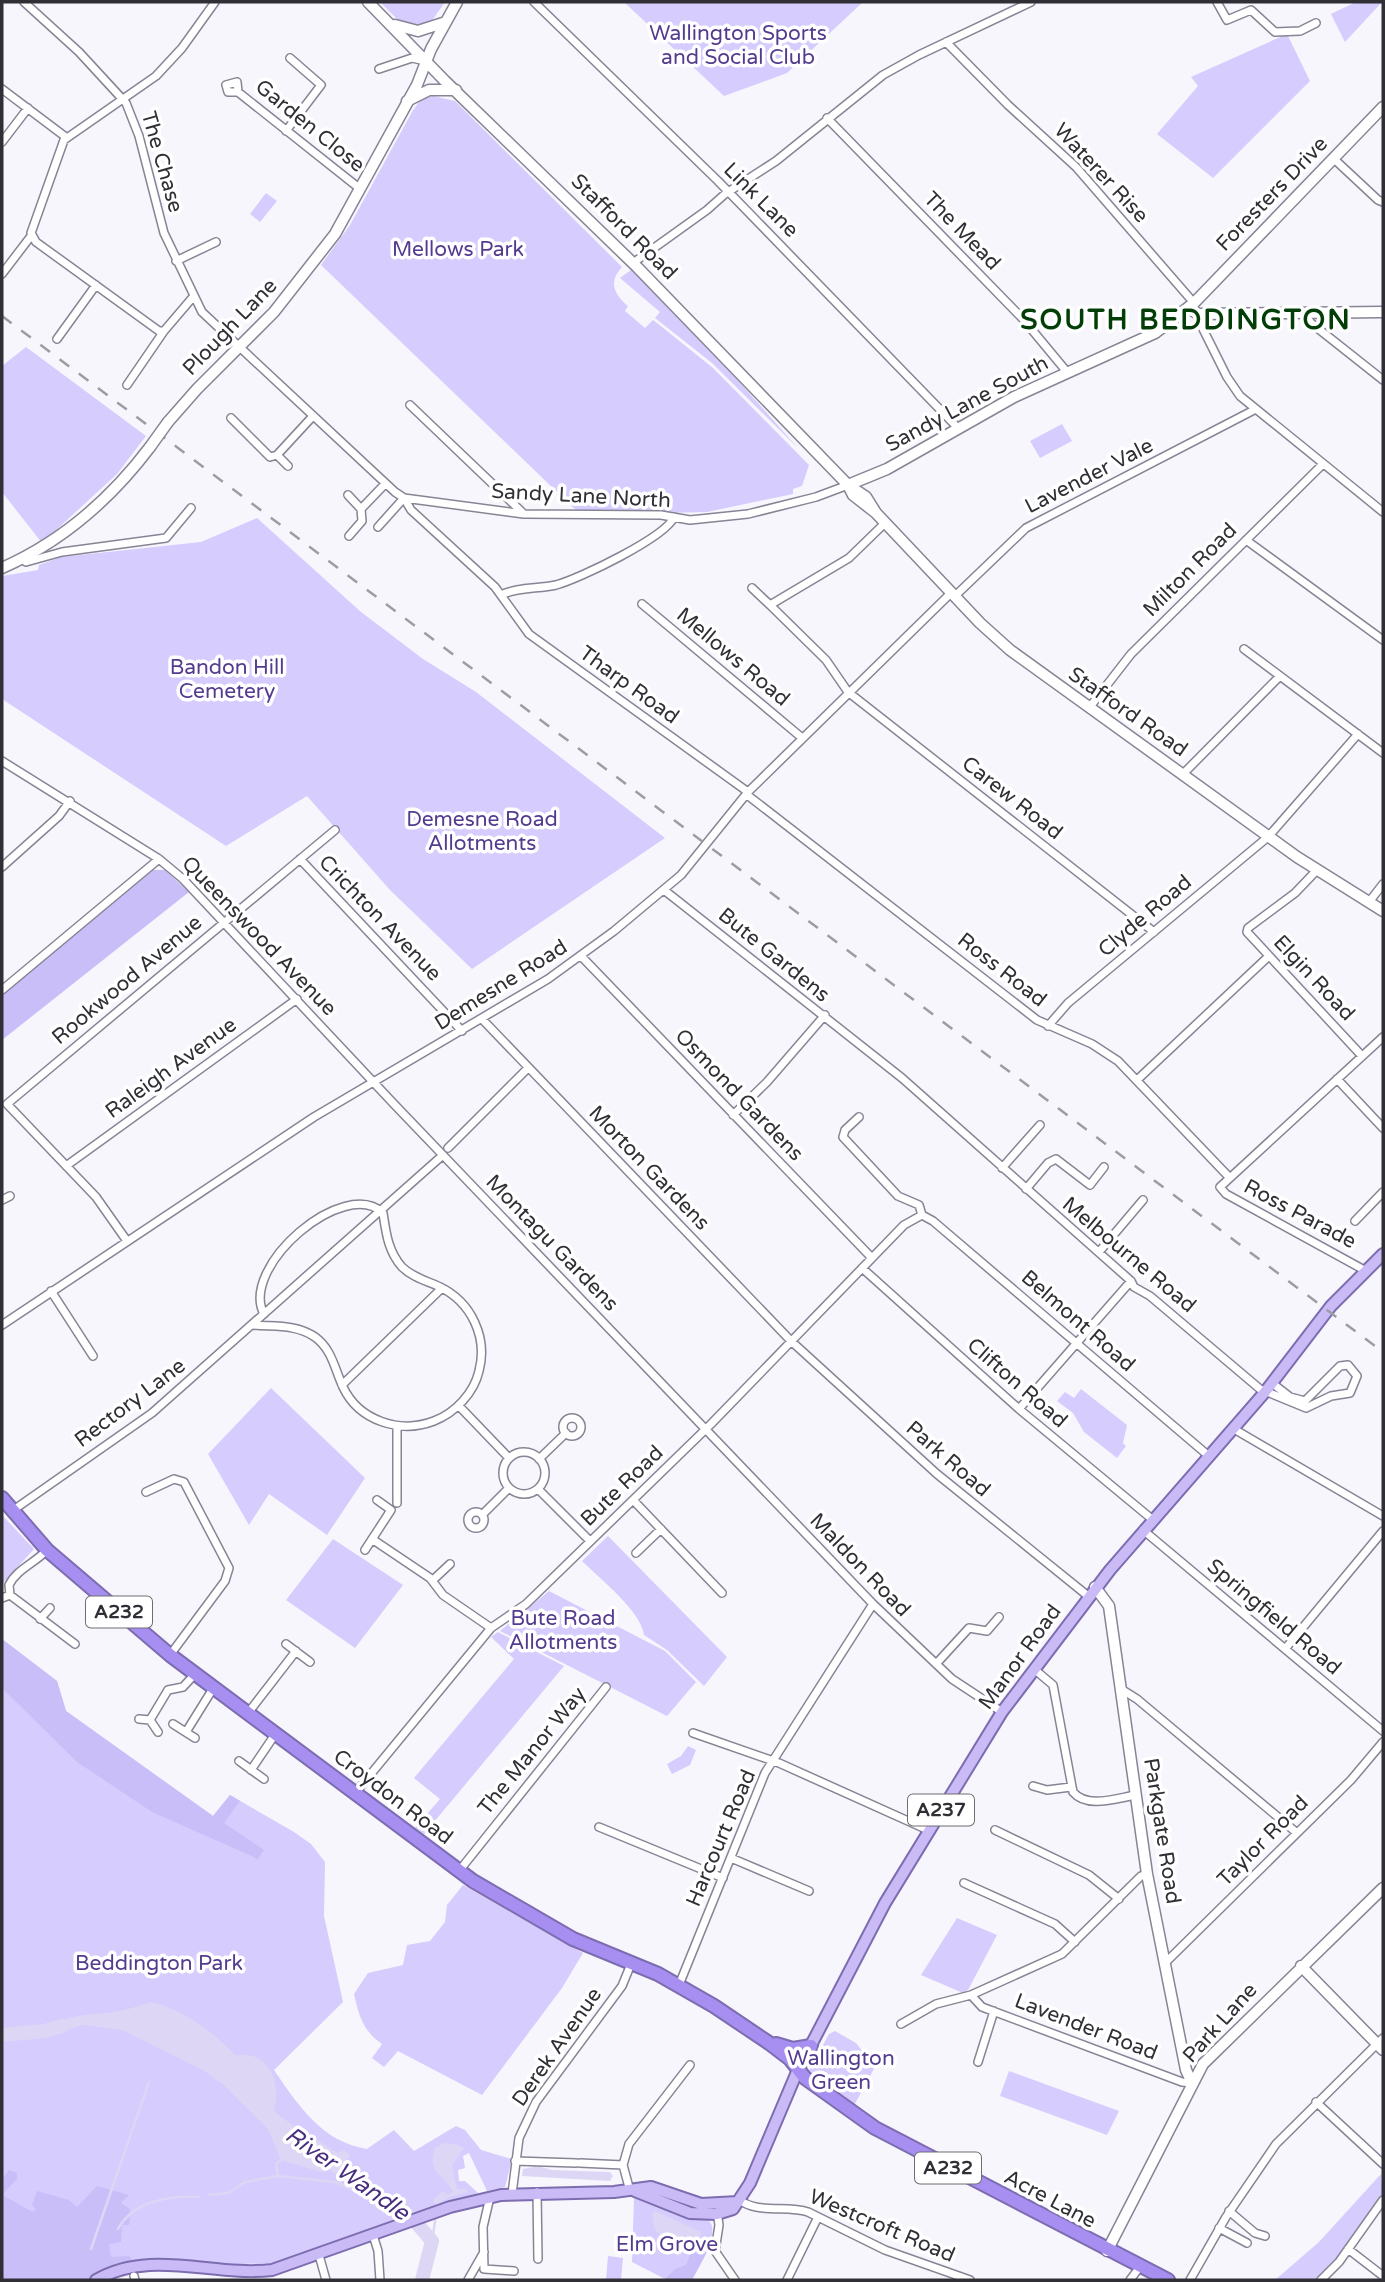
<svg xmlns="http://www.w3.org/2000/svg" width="1385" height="2282" viewBox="0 0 1385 2282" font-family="'Varela Round',sans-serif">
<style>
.green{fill:#d6ccfe}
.forest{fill:#cabef9}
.water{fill:#ddd7f5}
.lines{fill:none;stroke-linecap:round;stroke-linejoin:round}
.stream{stroke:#ddd7f5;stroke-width:2.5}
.river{stroke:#ddd7f5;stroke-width:14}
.street-casing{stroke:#878494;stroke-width:10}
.secondary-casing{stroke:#878494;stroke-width:13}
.primary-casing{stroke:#7d6db0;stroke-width:14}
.highway-casing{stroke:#7d6db0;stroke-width:16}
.street{stroke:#fff;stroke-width:7}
.secondary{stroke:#fff;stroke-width:10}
.primary{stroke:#cabbf7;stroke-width:10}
.highway{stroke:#a78ef1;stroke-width:12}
.rail{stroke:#9d9ca3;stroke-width:2.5;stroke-dasharray:12 12;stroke-linecap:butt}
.secondary-bridge-casing{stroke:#878494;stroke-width:13;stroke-linecap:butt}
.secondary-bridge{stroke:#fff;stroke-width:10}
.labels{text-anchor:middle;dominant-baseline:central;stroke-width:7;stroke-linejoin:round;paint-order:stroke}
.shield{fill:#fff;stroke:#6e6d72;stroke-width:2}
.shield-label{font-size:19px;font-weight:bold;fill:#302f36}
.park-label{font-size:21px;fill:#543b8f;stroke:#fff}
.street-label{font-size:21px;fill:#302f36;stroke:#fff}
.water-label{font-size:23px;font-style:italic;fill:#482e80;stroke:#fff}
.district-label{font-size:28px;font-weight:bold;letter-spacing:2px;fill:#033e08;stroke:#fff}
</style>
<rect width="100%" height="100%" fill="#f7f6fd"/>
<path class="green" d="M380,2H445L431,22L412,28L400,22Z
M624,2H863L787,73L724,96Z
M1356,2H1382L1345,42L1331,14Z
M1287,34L1310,81L1213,178L1157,134L1198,86L1191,77Z
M433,96L455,101L622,267C608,282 614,294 628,306L625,311L645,328L653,320L657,323L713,368L809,465L802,486L793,489V494L707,512L581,515L321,265L350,225L412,112L421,99Z
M266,193L277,201L260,222L250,214Z
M631,270L719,359L798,448L712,363L655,318L660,312L620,278Z
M26,347L146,436L117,474L42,543L2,492V366Z
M1062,424L1072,441L1040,458L1030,441Z
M257,518L361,612L423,659L476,692L665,838L472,969L390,890L307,796L226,846L2,699V576L38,570L39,565L61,557L201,542Z
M271,1388L365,1478L327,1535L269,1494L249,1525L208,1454Z
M1081,1389L1127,1425L1123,1443L1126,1446L1117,1458L1084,1432L1073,1413L1057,1401L1065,1392L1074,1398Z
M2,1515L34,1549L2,1584Z
M608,1536L727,1657L704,1686L667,1650L644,1635C641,1611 600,1579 582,1561Z
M333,1539L403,1585L355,1648L286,1600Z
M549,1591L665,1651L696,1682L667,1716L500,1631Z
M498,1632L564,1666L424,1834L415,1828L440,1799L414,1778L514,1659L491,1637Z
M2,1639L57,1681L66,1711L213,1816L230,1795L294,1832L311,1844L325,1862L324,1916L343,2002L274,2070C298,2105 322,2142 367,2149L394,2130L414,2151L456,2126L465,2130L481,2150L512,2159L505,2187L487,2191L469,2153L463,2156L465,2168L458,2170L459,2181H465L478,2193L274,2263L117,2268L88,2280H2Z
M688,1746L696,1750L690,1765L672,1774L667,1764L681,1756Z
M463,1885L583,1953L562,1988L482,2095L398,2051L384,2067L372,2058L382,2044C363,2031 359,2016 354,1994L368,1973L403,1965L407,1945L430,1941L445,1922L447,1905Z
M957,1918L997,1935L968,1990L963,1993L921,1975Z
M835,2031L856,2043L875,2067L851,2111L805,2078L829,2034Z
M1009,2071L1119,2111L1107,2135L1000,2096Z
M1381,2174L1383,2199L1333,2265L1317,2280H1275L1319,2242Z
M634,2198C651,2204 662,2209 682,2215C689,2217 702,2215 708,2220C722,2230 698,2269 692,2280H667L632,2262Z
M608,2256L623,2258L621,2280H606Z"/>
<path class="forest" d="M153,870H165L189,892L2,1040V995Z
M2,1639L57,1681L66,1711L213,1816L230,1795L240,1801L224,1823L264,1850L258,1859L152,1812L77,1762L2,1688Z
M9,2170L17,2173V2179L2,2195L33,2212L36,2209L32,2205L37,2191L69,2200L77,2207L97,2186L129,2195L121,2203L130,2209L129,2225H122L121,2242L109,2244L111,2257L129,2256L134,2262L85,2280H2V2179Z
M704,2241L708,2250L692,2280L665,2279L675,2269L686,2265L693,2247Z"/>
<path class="water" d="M151,2002C183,2009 213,2032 235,2055C240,2055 247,2054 252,2056C275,2062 280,2093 274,2110C278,2118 325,2144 337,2153L344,2150L350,2155L344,2167L346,2173L337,2174L335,2170L325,2169L324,2173L281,2160L268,2129L225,2086L203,2070L122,2030L82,2025L65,2031H45C66,2012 93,2016 119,2011C130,2009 141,2005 151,2002Z
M444,2143L456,2144L464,2148L452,2165L457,2189H467V2192L449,2197L436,2205L433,2200L443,2191L447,2195L453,2192C444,2173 426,2173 435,2148Z
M538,2166L552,2170L610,2172L613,2176L610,2181L522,2176L523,2169Z
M655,2211L701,2232L700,2239C687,2251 664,2241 654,2228L652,2213Z"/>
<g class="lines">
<path class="stream" d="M278,2176L276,2164L281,2160
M209,2195L228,2193L245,2182L278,2176L335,2182L386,2205
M118,2229C133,2201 170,2195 199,2197
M432,2241L436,2215
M91,2249L149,2082"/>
<path class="river" d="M2,2035L45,2031L62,2026
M332,2163L386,2205L412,2218L432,2241L422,2280"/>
<defs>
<path id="street" d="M24,2L79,52L126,103L139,136L164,233L202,312L395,492L404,498L524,514L661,515L690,520L748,514L816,497L848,485
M534,2L718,181L958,428
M1217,2L1227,20L1251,10L1275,32L1300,31L1316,23
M946,42L1008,105L1076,167L1194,303
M379,69L412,58L425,61
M2,89L67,138
M238,92L237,82L226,85L228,92H238L359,188
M827,118L1023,319L1067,372
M286,131L321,85L290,58
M2,142L28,108
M1333,158L1378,200L1383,202
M176,261L216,242
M633,263L707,210L725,194L776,161L883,75L919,55L1031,2
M2,274L31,236
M193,297L164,331H159L36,242L31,233L64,140L156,76L182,48L215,2
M1304,313L1311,323L1383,380
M1198,314L1199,321L1227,377L1240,396L1383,512
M57,339L96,285
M127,385L164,331
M410,405L523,513
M231,418L270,457L277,455L313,416
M277,455L288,466
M348,495L361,509L385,484
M404,498L411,510L495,587L529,634L748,792
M885,523L849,558L770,605L826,660L848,692L1154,932
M378,527L404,498
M349,536L362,521L361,509
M1246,540L1383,640
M22,559L26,562L62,552L166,538L191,508
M752,588L770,605
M501,595C517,587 538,589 556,585C579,579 666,537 674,517
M955,596L1026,528L1254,410
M642,604L801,737
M1244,649L1383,753
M1089,708L1131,654L1323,464
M2,761L159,859L183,879L393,1103L873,1604L952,1679L1002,1712
M1183,774L1280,676
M746,794L1037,1020L1092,1044L1118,1061L1229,1177
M300,859L462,1031
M2,867L59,816L70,801
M1317,870L1295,893L1248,928L1247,932L1362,1056
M664,890L902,1078L1131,1281L1134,1287L1150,1296L1260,1389L1306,1408L1331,1396L1350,1393L1357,1376L1348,1365L1340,1366L1305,1401L1290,1397L1272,1383
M1369,902L1383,884
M581,956L871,1257
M2,990L159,859
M482,1019L791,1341L937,1474L1088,1596
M1048,1026L1068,1003L1268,837L1358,734
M1337,1079L1383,1128
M1137,1080L1269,956
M7,1104L335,830
M7,1104L96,1197L127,1241
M733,1115L767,1082L825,1015
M859,1117L845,1130L843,1137L898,1196L919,1205L922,1215
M448,1148L528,1068
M66,1166L297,999
M1002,1168L1040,1125
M1026,1189L1048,1163L1056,1159L1090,1185L1104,1167
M2,1200L10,1196
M922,1215L933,1221L1210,1457
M1355,1221L1383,1192
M1099,1252L1143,1200
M862,1268L1019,1409L1153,1520
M1366,1271L1226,1194L1220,1187L1383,1037
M51,1291L93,1356
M2,1325L314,1117L548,979L614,931L681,875L748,792L952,592
M253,1325C274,1327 296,1324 315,1337C332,1349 335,1370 343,1387C359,1421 400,1434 434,1421C455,1413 474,1393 479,1371C488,1337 471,1302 440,1287C427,1281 412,1277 402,1267C388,1251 386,1233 383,1213C344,1176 239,1267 264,1314
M342,1385L442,1288
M459,1406L509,1458
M1019,1409L1131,1281
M563 1427a9 9 0 1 1 18 0a9 9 0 1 1-18 0Z
M1234,1429L1383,1516
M503 1473a21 21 0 1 1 42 0a21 21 0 1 1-42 0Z
M539,1459L566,1433
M538,1489L590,1541
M146,1492L174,1479L184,1482L229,1568L225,1581L170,1655
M633,1500L722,1593
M397,1503V1426
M12,1511L152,1413L443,1155
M468 1520a8 8 0 1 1 16 0a8 8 0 1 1-16 0Z
M482,1515L509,1488
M1143,1530L1383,1731
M372,1539L430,1578L443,1595L491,1628
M365,1550L391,1510L377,1500
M636,1553L661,1529
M433,1580L450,1564
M10,1595L75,1644
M2,1598L10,1595L9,1585C17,1569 35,1563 47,1550
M40,1619L50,1608
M286,1644L310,1662
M1285,1649L1383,1531
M936,1664L969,1628L987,1631L999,1617
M1034,1669L1053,1685L1073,1792C1087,1809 1117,1798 1136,1795
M1121,1689L1137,1699L1297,1833
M248,1713L296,1651
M139,1719L150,1720L168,1690L183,1687L195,1674
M150,1720L158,1732
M173,1724L195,1738
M186,1732L214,1687
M693,1733L779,1763L928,1830
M239,1761L264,1779
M251,1770L276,1733
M1033,1786L1047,1790L1071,1787
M356,1792L491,1628L526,1604L711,1424L904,1225L922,1215
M599,1827L723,1878
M995,1830L1089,1875L1119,1899
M731,1858L809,1891
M459,1871L606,1687
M964,1883L1055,1924L1075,1942
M1165,1963L1351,1780L1383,1742
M679,1985L765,1773L873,1604
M971,1995L982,2007L1182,2082L1192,2083
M901,2024L936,2004L971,1995L1062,1954L1141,1876L1147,1874
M978,2062L994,2011
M1316,2102L1383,2164
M515,2161L576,2163
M580,2163L623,2165
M630,2191L623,2165L629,2144L690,2065
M537,2192L538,2259
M512,2194L519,2138L536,2102L622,1986L631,1964
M490,2197L483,2227L484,2269L514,2271
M740,2200C757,2214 787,2205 808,2212L885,2250L970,2280
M1229,2211L1255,2233L1265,2236
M717,2212L719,2225L715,2251L735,2280
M1219,2228L1247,2243
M373,2235L378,2251L380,2280
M1348,2249L1383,2276
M319,2255L326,2280
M134,2276L135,2280
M468,2280L484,2252
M787,2280L818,2217
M1130,2280L1139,2268
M1190,2280L1226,2217L1276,2144L1383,2038
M1321,2280L1339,2262L1383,2200"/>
<path id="secondary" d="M368,2L445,81L637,267L848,485L853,495L876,513L980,623L1010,650L1297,857L1383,911
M395,25L418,31L446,22
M407,101L429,90H456
M1189,308L1198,314L1383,312
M168,422L197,389L274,312L335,234L417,85L431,49L457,2
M848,485L887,469L1014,397L1155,333L1194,303L1383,107
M848,485L866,497L876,513
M2,568C63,541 110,500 150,447
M1095,1587L1109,1606L1147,1874L1186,2070L1192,2083
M1301,1966L1383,2050
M1107,2251L1203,2064L1383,1888"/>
<path id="primary" d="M635,2191L690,2213L717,2214L733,2209L750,2183L797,2072L885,1903L1002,1712L1110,1570L1265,1392L1331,1306L1383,1254
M96,2280C151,2248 213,2277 272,2270L450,2207L501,2195L614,2192L651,2187L701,2204L738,2202"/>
<path id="highway" d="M2,1498L47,1550L170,1655L473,1881L573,1939L658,1974L714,2006L769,2043L790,2059L805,2078L875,2128L1168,2280
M776,2044L793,2049L811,2046"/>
</defs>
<use href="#street" class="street-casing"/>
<use href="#secondary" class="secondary-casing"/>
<use href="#primary" class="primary-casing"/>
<use href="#highway" class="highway-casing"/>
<use href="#street" class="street"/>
<use href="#secondary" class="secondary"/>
<use href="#primary" class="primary"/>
<use href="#highway" class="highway"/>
<path class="rail" d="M2,316L1383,1352"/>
<defs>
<path id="secondary-bridge" d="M150,447L168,422"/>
</defs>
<use href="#secondary-bridge" class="secondary-bridge-casing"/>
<use href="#secondary-bridge" class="secondary-bridge"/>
</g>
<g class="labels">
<g class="shield">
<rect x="86" y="1596.5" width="66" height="31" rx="5"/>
<rect x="908" y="1794.5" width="66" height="31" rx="5"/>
<rect x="915" y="2152.5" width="66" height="31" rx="5"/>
</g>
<g class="shield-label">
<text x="119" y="1612">A232</text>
<text x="941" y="1810">A237</text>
<text x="948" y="2168">A232</text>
</g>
<g class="park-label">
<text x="738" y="33">Wallington Sports<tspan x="738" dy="24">and Social Club</tspan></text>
<text x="458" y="249">Mellows Park</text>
<text x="227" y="667">Bandon Hill<tspan x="227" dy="24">Cemetery</tspan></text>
<text x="482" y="819">Demesne Road<tspan x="482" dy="24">Allotments</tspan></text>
<text x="563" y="1618">Bute Road<tspan x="563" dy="24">Allotments</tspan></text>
<text x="159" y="1963">Beddington Park</text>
<text x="841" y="2058">Wallington<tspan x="841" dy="24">Green</tspan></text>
<text x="667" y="2244">Elm Grove</text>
</g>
<g class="street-label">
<text transform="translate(310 126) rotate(39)">Garden Close</text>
<text transform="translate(162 162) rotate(74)">The Chase</text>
<text transform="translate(1101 173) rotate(47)">Waterer Rise</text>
<text transform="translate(1272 194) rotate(-46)">Foresters Drive</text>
<text transform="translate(761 200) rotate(45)">Link Lane</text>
<text transform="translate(624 227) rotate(45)">Stafford Road</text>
<text transform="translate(962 231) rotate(46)">The Mead</text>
<text transform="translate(230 327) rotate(-46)">Plough Lane</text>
<text transform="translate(967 404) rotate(-28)">Sandy Lane South</text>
<text transform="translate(1089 476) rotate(-27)">Lavender Vale</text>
<text transform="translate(581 496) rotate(3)">Sandy Lane North</text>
<text transform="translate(1190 570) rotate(-45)">Milton Road</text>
<text transform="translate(733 657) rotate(40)">Mellows Road</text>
<text transform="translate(629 685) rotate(36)">Tharp Road</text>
<text transform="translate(1128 712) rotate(35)">Stafford Road</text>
<text transform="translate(1012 798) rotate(38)">Carew Road</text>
<text transform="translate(1145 916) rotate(-40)">Clyde Road</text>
<text transform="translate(380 918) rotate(46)">Crichton Avenue</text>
<text transform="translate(259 936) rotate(46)">Queenswood Avenue</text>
<text transform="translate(774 955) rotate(39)">Bute Gardens</text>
<text transform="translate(1002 970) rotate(38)">Ross Road</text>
<text transform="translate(1314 978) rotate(47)">Elgin Road</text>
<text transform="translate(127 980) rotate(-40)">Rookwood Avenue</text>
<text transform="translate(501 985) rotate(-32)">Demesne Road</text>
<text transform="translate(171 1068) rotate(-36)">Raleigh Avenue</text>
<text transform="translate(739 1095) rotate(46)">Osmond Gardens</text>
<text transform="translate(649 1168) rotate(46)">Morton Gardens</text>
<text transform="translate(1300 1214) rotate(28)">Ross Parade</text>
<text transform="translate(552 1243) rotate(46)">Montagu Gardens</text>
<text transform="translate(1129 1255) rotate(40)">Melbourne Road</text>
<text transform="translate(1078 1321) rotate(41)">Belmont Road</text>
<text transform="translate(1017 1383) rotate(41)">Clifton Road</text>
<text transform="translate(130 1403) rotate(-37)">Rectory Lane</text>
<text transform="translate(948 1459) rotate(41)">Park Road</text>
<text transform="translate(622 1486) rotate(-44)">Bute Road</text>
<text transform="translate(860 1565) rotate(46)">Maldon Road</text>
<text transform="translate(1274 1617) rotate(40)">Springfield Road</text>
<text transform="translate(1020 1657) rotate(-54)">Manor Road</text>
<text transform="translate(532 1751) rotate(-51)">The Manor Way</text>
<text transform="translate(393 1797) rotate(37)">Croydon Road</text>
<text transform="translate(1162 1831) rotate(81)">Parkgate Road</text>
<text transform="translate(721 1838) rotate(-67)">Harcourt Road</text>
<text transform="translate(1263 1841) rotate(-45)">Taylor Road</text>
<text transform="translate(1220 2023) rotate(-48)">Park Lane</text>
<text transform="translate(1086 2027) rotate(21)">Lavender Road</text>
<text transform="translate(557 2047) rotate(-55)">Derek Avenue</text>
<text transform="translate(1050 2199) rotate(28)">Acre Lane</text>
<text transform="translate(882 2226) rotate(23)">Westcroft Road</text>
</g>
<g class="water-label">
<text transform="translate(347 2174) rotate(35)">River Wandle</text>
</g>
<g class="district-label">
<text x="1186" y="320">SOUTH BEDDINGTON</text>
</g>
</g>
<rect width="1385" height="2282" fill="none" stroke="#302f36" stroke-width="7"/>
</svg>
